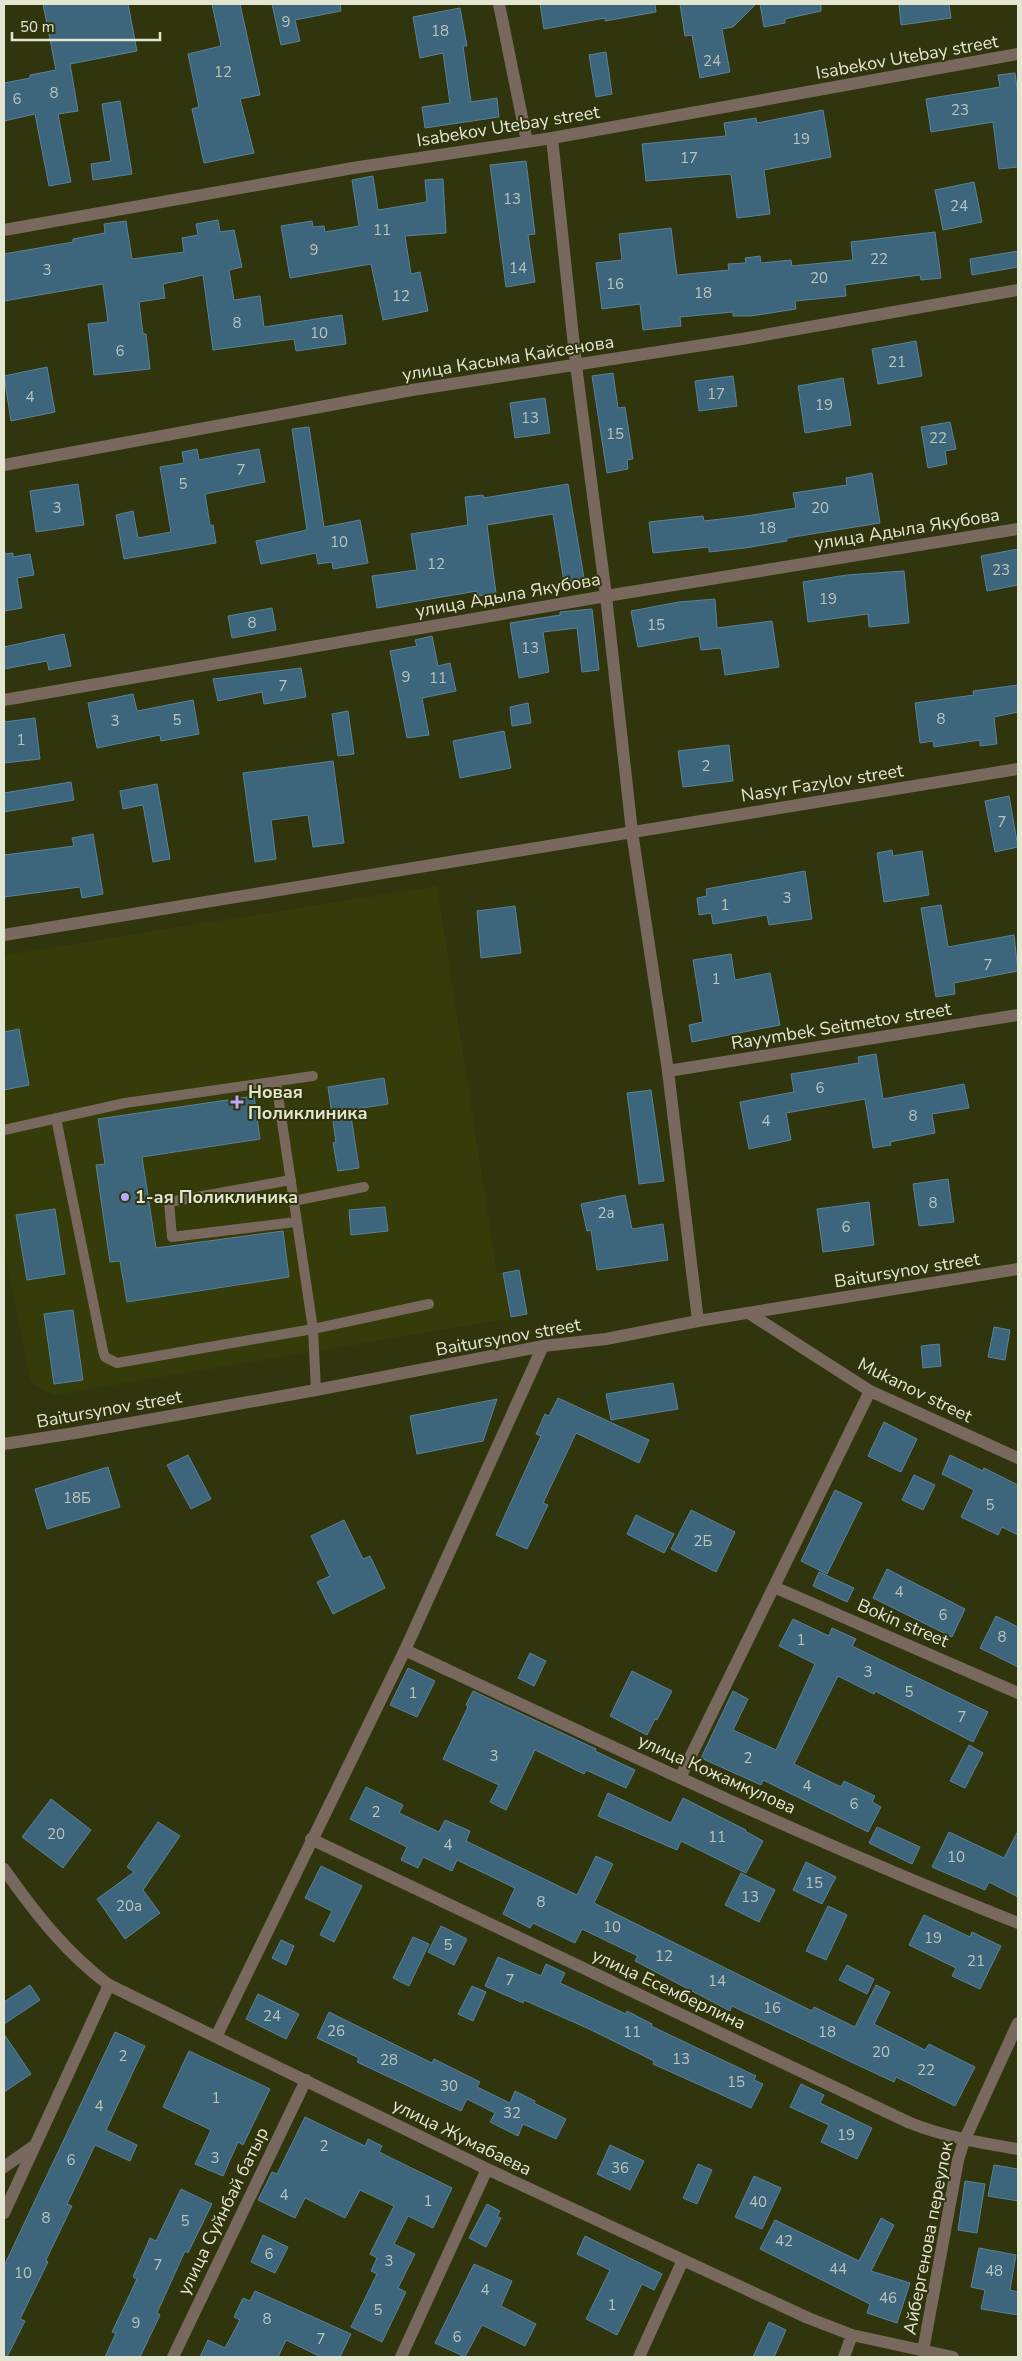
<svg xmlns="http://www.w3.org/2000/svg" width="1022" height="2361" viewBox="0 0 1022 2361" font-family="'Nunito Sans',sans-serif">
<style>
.built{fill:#363b0a}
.building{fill:#3d657c;stroke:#59829a}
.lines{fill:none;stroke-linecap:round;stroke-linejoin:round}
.service{stroke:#78685e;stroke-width:10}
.minor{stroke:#78685e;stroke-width:12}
.poi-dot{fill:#bcaaf5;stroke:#31350e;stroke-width:2}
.labels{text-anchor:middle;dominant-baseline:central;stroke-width:4;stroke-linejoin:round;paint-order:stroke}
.number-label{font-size:15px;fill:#b9c5bb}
.street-label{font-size:18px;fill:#e2e5d0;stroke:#31350e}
.poi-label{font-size:18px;font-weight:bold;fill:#e2e5d0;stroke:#31350e;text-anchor:start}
</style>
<rect width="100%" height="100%" fill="#31350e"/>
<path class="built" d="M437,886L497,1273L502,1272L509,1319L55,1395L31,1383L4,1248V955Z"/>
<path class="building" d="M43,4H128L137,51L70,64L78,111L58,114L71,182L49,186L35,114L4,121V83L30,78V75L56,70Z
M212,4H240L260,95L240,99L254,153L204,163L192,109L199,107L188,54L221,46Z
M272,4H340L341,11L295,20L300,41L281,45Z
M540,4H655L656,12L605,21V18L544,29Z
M680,4H756L733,27L722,29L730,72L700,78L692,35L685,36Z
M760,4H821V11L785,19V23L764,27Z
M899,4H949L951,18L901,25Z
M460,8L467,46H463L471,102L497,98L499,117L425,128L422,107L450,103L443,53L420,58L413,17Z
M606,52L612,94L596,97L589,55Z
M1015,73L1018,95V167L999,169L993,122L931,132L926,99L1000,87L998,75Z
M120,101L132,174L93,180L91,164L111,161L102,104Z
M823,110L831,157L764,170L770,214L737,218L731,174L646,181L642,144L726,136L724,123L756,118L757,123Z
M526,161L535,234L528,235L535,282L506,287L490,165Z
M373,176L378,210L427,202L425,180L443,179L446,233L405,236L411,274L420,272L428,311L383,320L371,264L290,278L281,226L312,221L313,227L324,226L325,232L359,226L352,180Z
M974,182L982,222L943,230L935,190Z
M218,220L220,232L234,230L242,267L229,270L234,300L260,296L264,327L342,315L346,344L296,351L294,339L213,350L203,275L163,284L165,298L139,302L143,334H146L150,369L94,375L88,324L108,322L103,284L4,301V254L73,242V239L105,233L104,224L126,221L132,259L184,252L182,238L198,235L196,224Z
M671,228L677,275L729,270L728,264L746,263L745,258L760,256L761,263L791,260L792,266L853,260L851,242L935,232L941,278L921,280L920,275L845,285L846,296L795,301L796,309L751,316H733V312L680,317L681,326L643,330L640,304L602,309L596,263L622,260L619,234Z
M1018,251V267L972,275L970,259Z
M916,341L922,376L878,384L872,349Z
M47,367L55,412L11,421L4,376Z
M613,373L618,408L625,407L633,459L627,460L628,469L607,473L592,376Z
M733,376L737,406L699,411L695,381Z
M843,378L851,425L805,433L798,386Z
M545,398L550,433L515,438L510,403Z
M950,422L956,449L945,451L947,464L928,468L921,427Z
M309,427L324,527L360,520L368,563L333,569L332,562L318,564L316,553L261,564L256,541L307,530L292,429Z
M197,449L199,460L259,449L265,482L205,494L210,525H213L216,543L124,559L116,515L133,511L138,538L171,532L160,467L184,463L182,452Z
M872,473L880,523L787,538V541L745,548L709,552V547L653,553L649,522L703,516L704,521L746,516L796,508L793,493L847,485L846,478Z
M78,484L84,525L36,532L30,491Z
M568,484L584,578L564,582L553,514L487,525L496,593L478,596L477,591L377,608L372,576L417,570L411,534L468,525L465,497L483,495L484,498Z
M1018,549V585L987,591L981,556Z
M13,553V557L30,554L34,575L17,578L22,608L4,611V554Z
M904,571L909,623L869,627L868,614L808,622L803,582L847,575Z
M715,599L717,628L772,621L779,667L725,675L721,648L701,650L699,636L638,647L631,611L679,602Z
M272,608L276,630L232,638L228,616Z
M592,609L599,670L582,672L577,628L543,632L549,672L519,678L510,623L560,615V612Z
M64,634L71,666L49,670L47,661L4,669V647Z
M432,636L438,666L450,663L456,691L422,698L429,735L407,738L390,651L417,646L415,640Z
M301,668L306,697L264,704L262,692L218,701L213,679Z
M1018,685V712L994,717L997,744L980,746V740L934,747L933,741L920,743L915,703L974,695L973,691Z
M133,694L137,711L193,700L199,734L161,741L160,735L97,748L88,703Z
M528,703L531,723L512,726L510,707Z
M348,711L354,754L338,756L332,714Z
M35,718L40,759L4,763V722Z
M504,731L511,768L460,778L453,741Z
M729,745L733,781L683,787L678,751Z
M333,761L344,843L313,847L308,815L271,820L276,859L255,862L243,773Z
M71,782L74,800L4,812V793Z
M157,784L170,859L153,862L143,805L123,809L120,791Z
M1009,796L1018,847L995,852L985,801Z
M93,834L103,894L82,898L80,887L4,897V855L74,846L72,838Z
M892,850L893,856L922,851L929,895L884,902L877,853Z
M805,871L812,919L769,925L767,915L713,924L711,913L699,915L697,898L707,896L706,889Z
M941,905L948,947L1014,935L1018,971L954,983L955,994L936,997L921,908Z
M515,906L521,953L481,958L477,911Z
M731,954L735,980L770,973L780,1025L692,1042L689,1025L703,1022L693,960Z
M19,1029L29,1085L4,1090V1032Z
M876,1054L883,1099L964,1084L969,1108L932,1114L935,1133L890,1142L891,1145L873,1148L865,1099L786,1113L791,1140L749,1149L740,1102L794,1092L791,1074L859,1063L858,1057Z
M384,1078L388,1104L350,1110L359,1168L338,1171L333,1143L336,1142L328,1087Z
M651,1090L664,1181L639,1184L627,1093Z
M254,1096L260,1139L142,1157L156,1248L283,1231L289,1277L127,1302L120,1261L110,1262L96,1165L105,1164L98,1119Z
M948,1179L954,1222L919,1226L913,1184Z
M625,1195L632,1229L663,1224L668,1260L597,1270L591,1230L587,1231L581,1204Z
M869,1202L874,1245L823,1252L817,1209Z
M385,1207L388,1231L351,1235L349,1210Z
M55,1209L65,1274L27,1280L16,1215Z
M519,1270L527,1314L511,1317L503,1273Z
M73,1310L83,1380L54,1384L44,1314Z
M994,1327L1010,1330L1005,1360L988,1357Z
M939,1344L941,1366L923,1368L921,1346Z
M673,1383L678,1409L611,1420L606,1394Z
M558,1398L649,1440L639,1463L576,1433L543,1503L548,1505L527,1549L496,1535L541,1436L536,1434L545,1414L549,1416Z
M497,1399L483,1441L417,1454L410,1416Z
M884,1422L917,1439L901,1472L868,1456Z
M188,1455L211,1499L191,1509L167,1465Z
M950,1455L983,1471L984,1468L1018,1485V1535L1002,1527L998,1535L961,1517L974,1490L942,1474Z
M108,1467L120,1507L47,1529L35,1489Z
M914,1475L935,1485L923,1510L902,1500Z
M835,1490L862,1503L827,1574L801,1561Z
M691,1510L735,1532L716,1572L671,1549Z
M636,1515L674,1534L664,1553L627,1534Z
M344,1520L363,1559L370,1556L385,1588L333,1614L317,1582L330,1576L311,1536Z
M887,1569L965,1609L952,1637L873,1598Z
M819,1572L854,1588L847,1602L813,1586Z
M996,1616L1018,1627V1667L980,1648Z
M793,1619L829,1636L832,1628L856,1639L852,1646L988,1712L973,1742L875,1691L874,1694L838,1676L794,1764L841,1787L844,1781L875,1796L872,1802L881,1807L868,1832L763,1780L761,1785L701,1758L733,1691L748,1699L733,1730L776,1750L815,1664L779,1646Z
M530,1653L546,1661L534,1686L518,1678Z
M408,1668L435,1681L417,1717L390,1705Z
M632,1671L672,1691L657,1720L655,1719L647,1735L610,1716Z
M473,1691L596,1749L595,1751L635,1770L626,1788L586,1770L584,1774L535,1750L506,1810L490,1802L499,1785L443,1759L468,1707L466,1705Z
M969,1745L983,1753L965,1788L950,1781Z
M366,1787L403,1805L399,1813L439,1832L445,1820L470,1831L466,1841L577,1895L596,1856L613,1864L594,1903L812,2011L814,2007L855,2027L876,1985L890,1992L874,2024L925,2050L929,2044L975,2067L955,2106L896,2077L894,2082L732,2006L730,2011L635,1961L638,1956L582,1929L575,1943L533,1923L530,1928L503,1914L515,1888L457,1860L452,1871L423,1857L418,1868L401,1860L407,1847L350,1819Z
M608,1793L671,1823L683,1798L746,1830L745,1831L763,1841L746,1873L681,1841L677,1850L598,1816Z
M51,1799L91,1830L63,1868L22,1837Z
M158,1822L180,1836L143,1890L160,1913L125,1939L97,1899L134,1872L127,1867Z
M877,1827L920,1847L912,1864L869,1843Z
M1018,1831V1897L989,1882L985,1890L932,1867L949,1832L1004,1858Z
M806,1862L836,1877L822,1904L793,1890Z
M321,1866L362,1886L334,1942L320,1935L332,1911L305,1898Z
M741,1873L775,1890L759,1922L725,1905Z
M828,1906L847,1915L826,1960L806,1951Z
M924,1915L970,1937L972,1932L1001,1946L980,1989L952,1976L956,1968L909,1945Z
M441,1926L467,1939L454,1965L428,1952Z
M413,1937L429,1944L409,1986L393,1978Z
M281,1940L294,1946L286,1965L272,1958Z
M498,1957L541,1976L546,1964L565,1973L560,1983L626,2014L627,2011L652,2024L651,2026L756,2076L754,2080L763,2084L751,2108L653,2064L654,2061L587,2028L524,2000L523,2003L485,1986Z
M847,1965L874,1979L867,1994L839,1980Z
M30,1985L40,2000L4,2024V2002Z
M472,1986L486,1992L473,2021L458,2014Z
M258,1994L299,2014L286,2039L246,2019Z
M329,2012L432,2063L434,2059L480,2082L477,2087L510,2103L515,2091L535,2101L534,2103L566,2119L556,2139L523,2124L518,2136L490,2122L495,2113L467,2099L461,2111L357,2062L359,2058L317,2038Z
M115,2032L145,2046L106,2130L137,2145L130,2161L95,2145L67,2204L72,2206L46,2260L48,2262L20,2319L25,2321L7,2357H4V2266Z
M4,2034L31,2074L4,2092Z
M189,2051L270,2089L243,2145L238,2142L223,2176L195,2164L211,2130L163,2107Z
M801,2084L824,2095L820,2103L872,2128L857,2159L821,2142L829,2125L790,2107Z
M305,2117L365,2146L368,2139L382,2146L379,2152L452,2188L433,2228L408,2216L394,2244L415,2254L398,2288L406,2292L382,2342L351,2327L377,2274L371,2271L377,2258L370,2254L394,2206L360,2190L345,2218L305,2198L295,2218L258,2200L272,2172L277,2174Z
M610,2145L644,2161L630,2190L597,2174Z
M698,2164L712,2170L697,2204L683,2198Z
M994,2165L1018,2169V2201L988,2196Z
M754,2176L781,2188L762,2229L735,2217Z
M965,2181L985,2184L977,2233L958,2230Z
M181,2189L212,2204L188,2253L185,2251L157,2313L160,2315L140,2357H105L116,2333L112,2332L137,2279L133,2277L150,2238L156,2241Z
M487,2204L500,2211L497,2217L501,2218L486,2247L469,2238Z
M881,2218L894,2225L871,2271L910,2283L897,2323L867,2313L870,2304L760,2249L775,2220L859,2261Z
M263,2235L288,2247L275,2273L251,2262Z
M585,2236L662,2274L654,2290L642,2284L617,2335L586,2319L610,2270L577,2254Z
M979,2248L1016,2255L1010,2290L1018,2292V2315L981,2309L985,2290L971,2287Z
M474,2264L512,2281L501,2306L536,2324L525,2346L482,2325L465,2357L435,2343Z
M255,2291L351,2334L340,2357H321L286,2340L278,2357H200L208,2340L225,2348L240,2320L234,2317L243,2298L250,2301Z
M769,2322L786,2330L774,2357H753Z"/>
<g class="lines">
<path class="service" d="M276,1082L313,1329L316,1390
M56,1118L103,1351L105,1357L117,1363L313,1329L429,1304
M4,1130L125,1103L313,1076
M291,1180L169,1202L172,1237L296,1222
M293,1201L364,1187"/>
<path class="minor" d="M499,4L527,142
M552,138L576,365L606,596L632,832L668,1071L698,1321
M4,230L353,168L552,138L1018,54
M4,465L412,390L742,339L1018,290
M4,700L606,596L1018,529
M4,935L1018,769
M668,1071L1018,1015
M750,1314L870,1391L1018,1458
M4,1444L75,1433L316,1390L543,1346L606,1339L698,1321L1018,1269
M774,1587L1018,1693
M405,1650C608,1745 810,1841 1018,1923
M680,1778L870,1391
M311,1839L910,2123C946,2137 981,2143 1018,2149
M4,1869C35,1913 66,1953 109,1985L487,2169L808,2318L852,2335L953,2357
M216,2037L405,1650L543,1346
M4,2167L34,2146
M4,2213L109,1985
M923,2351L958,2160L964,2141L1018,2023
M173,2357L306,2080
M401,2357L487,2169
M639,2357L683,2260
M844,2357L852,2335"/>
</g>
<g class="poi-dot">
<path d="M234.5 1094.5h5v5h5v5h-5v5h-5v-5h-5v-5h5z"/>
<circle cx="125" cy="1197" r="5"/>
</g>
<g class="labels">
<g class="number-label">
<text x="286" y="22">9</text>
<text x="440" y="31">18</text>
<text x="712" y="61">24</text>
<text x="223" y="72">12</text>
<text x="54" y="93">8</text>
<text x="17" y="99">6</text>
<text x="960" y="110">23</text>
<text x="801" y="139">19</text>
<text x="689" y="158">17</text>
<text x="512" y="199">13</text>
<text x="959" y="206">24</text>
<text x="382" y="230">11</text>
<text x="314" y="250">9</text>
<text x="879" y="259">22</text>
<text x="518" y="268">14</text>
<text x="47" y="270">3</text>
<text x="819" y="278">20</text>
<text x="615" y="284">16</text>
<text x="703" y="293">18</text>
<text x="401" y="296">12</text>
<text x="237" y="323">8</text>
<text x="319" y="333">10</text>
<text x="120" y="351">6</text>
<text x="897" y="362">21</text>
<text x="716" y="394">17</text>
<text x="30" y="397">4</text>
<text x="824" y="405">19</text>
<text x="530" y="418">13</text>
<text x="615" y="434">15</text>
<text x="938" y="438">22</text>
<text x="241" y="470">7</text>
<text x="183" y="484">5</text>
<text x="57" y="508">3</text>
<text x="820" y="508">20</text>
<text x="767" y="528">18</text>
<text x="339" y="542">10</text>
<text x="436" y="564">12</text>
<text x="1001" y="570">23</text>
<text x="828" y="599">19</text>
<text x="252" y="623">8</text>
<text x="656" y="625">15</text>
<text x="530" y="648">13</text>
<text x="406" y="677">9</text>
<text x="438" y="678">11</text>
<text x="283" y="686">7</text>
<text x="941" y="719">8</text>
<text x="177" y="720">5</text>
<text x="115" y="721">3</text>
<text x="21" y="740">1</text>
<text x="706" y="766">2</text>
<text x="1002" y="822">7</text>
<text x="787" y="898">3</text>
<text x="725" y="905">1</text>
<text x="988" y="965">7</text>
<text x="716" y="979">1</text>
<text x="820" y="1088">6</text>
<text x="913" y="1116">8</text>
<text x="766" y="1121">4</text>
<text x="933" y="1203">8</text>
<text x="606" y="1213">2а</text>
<text x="846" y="1227">6</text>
<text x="77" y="1498">18Б</text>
<text x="990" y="1505">5</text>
<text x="703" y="1541">2Б</text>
<text x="899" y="1592">4</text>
<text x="943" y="1615">6</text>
<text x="1002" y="1637">8</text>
<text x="801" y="1640">1</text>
<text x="868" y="1672">3</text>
<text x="909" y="1692">5</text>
<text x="413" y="1693">1</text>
<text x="962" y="1717">7</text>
<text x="494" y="1756">3</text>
<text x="748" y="1758">2</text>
<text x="807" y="1786">4</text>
<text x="854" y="1804">6</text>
<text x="376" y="1812">2</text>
<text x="56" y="1834">20</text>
<text x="717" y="1837">11</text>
<text x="448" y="1845">4</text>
<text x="956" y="1857">10</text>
<text x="814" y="1883">15</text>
<text x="750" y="1897">13</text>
<text x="541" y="1902">8</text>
<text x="129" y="1906">20а</text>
<text x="612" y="1927">10</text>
<text x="933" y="1938">19</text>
<text x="448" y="1945">5</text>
<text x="664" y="1956">12</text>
<text x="976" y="1961">21</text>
<text x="510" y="1980">7</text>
<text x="717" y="1981">14</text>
<text x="772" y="2008">16</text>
<text x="272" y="2016">24</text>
<text x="336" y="2031">26</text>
<text x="632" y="2032">11</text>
<text x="827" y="2032">18</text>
<text x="881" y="2052">20</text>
<text x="123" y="2056">2</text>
<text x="681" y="2059">13</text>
<text x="389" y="2060">28</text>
<text x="926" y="2070">22</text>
<text x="736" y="2082">15</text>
<text x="449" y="2086">30</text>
<text x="216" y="2098">1</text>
<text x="99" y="2106">4</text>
<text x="512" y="2113">32</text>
<text x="846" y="2135">19</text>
<text x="324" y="2146">2</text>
<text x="215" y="2158">3</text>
<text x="71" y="2160">6</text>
<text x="620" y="2168">36</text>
<text x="284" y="2195">4</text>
<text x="428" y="2201">1</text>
<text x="758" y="2202">40</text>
<text x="46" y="2218">8</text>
<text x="185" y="2221">5</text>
<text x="784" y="2241">42</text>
<text x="269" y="2254">6</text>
<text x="389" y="2261">3</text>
<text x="158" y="2265">7</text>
<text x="838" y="2269">44</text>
<text x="994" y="2271">48</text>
<text x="23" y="2273">10</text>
<text x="485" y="2290">4</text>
<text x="888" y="2298">46</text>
<text x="612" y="2305">1</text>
<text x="378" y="2310">5</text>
<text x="267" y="2319">8</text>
<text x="136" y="2323">9</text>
<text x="457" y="2337">6</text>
<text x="321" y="2339">7</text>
</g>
<g class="street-label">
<text transform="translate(907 57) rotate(-10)">Isabekov Utebay street</text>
<text transform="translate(508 126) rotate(-9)">Isabekov Utebay street</text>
<text transform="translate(508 358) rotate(-9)">улица Касыма Кайсенова</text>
<text transform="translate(907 529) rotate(-9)">улица Адыла Якубова</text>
<text transform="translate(508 595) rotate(-10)">улица Адыла Якубова</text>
<text transform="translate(822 783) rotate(-9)">Nasyr Fazylov street</text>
<text transform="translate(841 1026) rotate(-9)">Rayymbek Seitmetov street</text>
<text transform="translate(907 1270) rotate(-9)">Baitursynov street</text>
<text transform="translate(508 1337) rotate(-10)">Baitursynov street</text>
<text transform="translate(915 1390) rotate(26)">Mukanov street</text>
<text transform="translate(109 1409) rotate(-10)">Baitursynov street</text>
<text transform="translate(903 1623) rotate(23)">Bokin street</text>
<text transform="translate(717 1774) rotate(24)">улица Кожамкулова</text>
<text transform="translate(669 1989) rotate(25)">улица Есемберлина</text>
<text transform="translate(462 2137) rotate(26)">улица Жумабаева</text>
<text transform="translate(223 2211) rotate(-64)">улица Суйнбай батыр</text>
<text transform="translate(928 2238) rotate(-79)">Айбергенова переулок</text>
</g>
<g class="poi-label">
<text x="248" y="1092">Новая<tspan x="248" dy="21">Поликлиника</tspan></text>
<text x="135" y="1197">1-ая Поликлиника</text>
</g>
</g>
<rect width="1022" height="2361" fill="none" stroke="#e2e5d0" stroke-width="10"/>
<path d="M12 32v8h148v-8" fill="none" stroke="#e2e5d0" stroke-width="2.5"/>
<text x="20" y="32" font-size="15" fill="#e2e5d0" stroke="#31350e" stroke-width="4" paint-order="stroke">50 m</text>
</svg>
